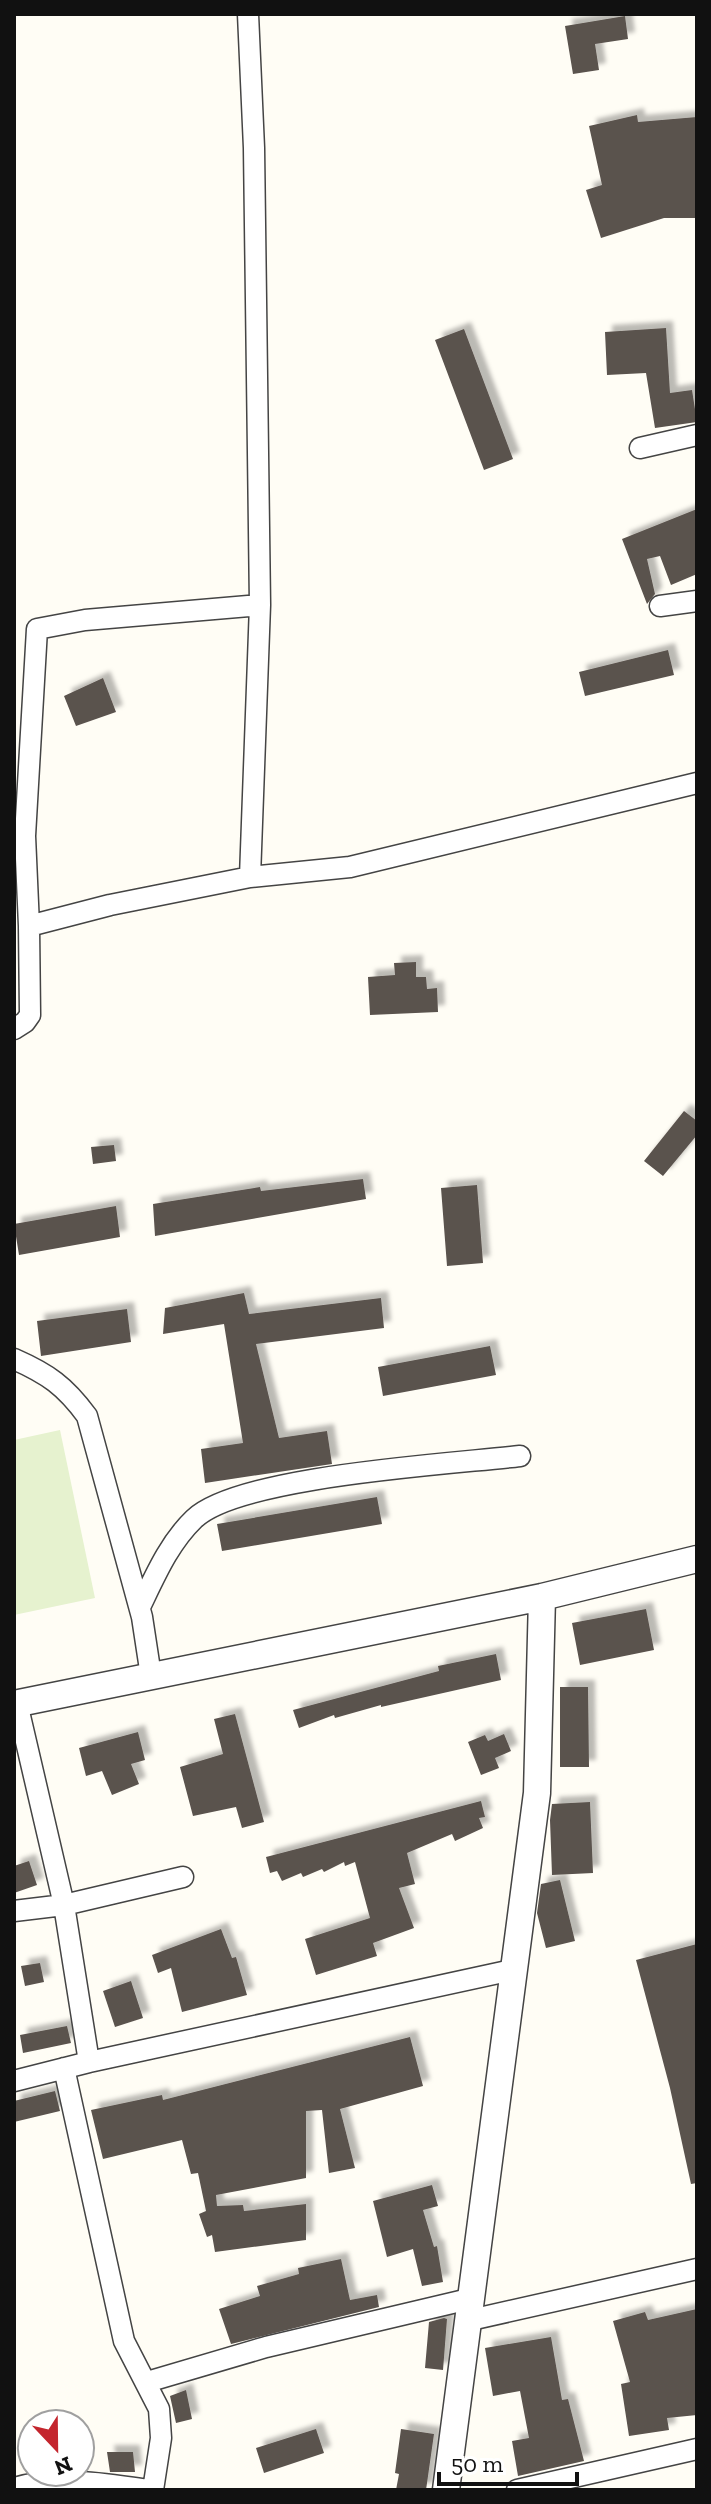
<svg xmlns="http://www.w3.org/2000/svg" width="711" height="2504" viewBox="0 0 711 2504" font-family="'Zilla Slab',serif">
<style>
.pitch{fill:#e6f2cf}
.building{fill:#5a524d;filter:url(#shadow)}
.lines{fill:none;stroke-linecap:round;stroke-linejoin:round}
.minor-casing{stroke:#444;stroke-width:23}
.tertiary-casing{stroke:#444;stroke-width:29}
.minor{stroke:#fff;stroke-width:20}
.tertiary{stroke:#fff;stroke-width:26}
</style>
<defs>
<filter id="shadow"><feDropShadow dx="7" dy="-7" stdDeviation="2" flood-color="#0004"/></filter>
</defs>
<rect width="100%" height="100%" fill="#fffdf5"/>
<path class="pitch" d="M60,1430L95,1598L14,1615V1440Z"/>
<path class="building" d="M625,16L628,39L595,44L599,70L573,74L565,26Z
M637,115L638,122L697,117V218H664L601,238L586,190L602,185L589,126Z
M666,328L670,393L692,390L697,422L655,428L646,373L607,375L605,332Z
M464,329L513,459L484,470L435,340Z
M697,509V574L671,585L660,556L647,559L655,594L647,604L622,539Z
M668,650L674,675L585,696L579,672Z
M103,678L116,712L76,726L64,696Z
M416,962V977H426L427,989L437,988L438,1012L370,1015L368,977L395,975L394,963Z
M684,1111L697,1121V1135L663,1176L644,1161Z
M114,1145L116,1161L93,1164L91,1147Z
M363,1179L366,1199L155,1236L153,1204L260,1187L261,1191Z
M477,1185L483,1263L447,1266L441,1188Z
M116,1206L120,1237L19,1255L14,1224Z
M244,1293L249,1314L381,1298L384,1328L256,1344L279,1438L327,1431L332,1464L205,1483L201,1449L243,1443L224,1324L163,1334L165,1308Z
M127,1309L131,1342L41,1356L37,1321Z
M490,1346L496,1375L383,1396L378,1367Z
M377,1497L382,1524L222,1551L217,1524Z
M646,1609L654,1650L580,1665L572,1623Z
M496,1654L501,1680L381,1707V1705L335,1718L334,1715L299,1728L293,1710L439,1671L438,1666Z
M560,1687H588L589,1767H560Z
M235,1714L264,1822L242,1828L236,1807L193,1816L180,1767L223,1754L214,1719Z
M138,1732L145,1760L131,1764L139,1784L112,1795L102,1771L86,1776L79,1748Z
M504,1734L511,1751L495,1758L499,1768L481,1775L468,1742L485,1735L488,1741Z
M481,1801L485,1817L479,1818L483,1828L455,1841L452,1834L407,1853L415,1884L399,1888L414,1928L373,1943L377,1956L316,1975L305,1939L370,1918L355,1862L345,1866L344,1862L324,1872L322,1869L303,1877L301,1873L282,1881L277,1871L270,1873L266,1857Z
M590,1802L593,1873L552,1875L550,1820L552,1804Z
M29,1861L37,1885L14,1893V1866Z
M560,1880L575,1941L546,1948L537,1913L541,1884Z
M221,1929L232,1958L236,1957L247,1995L182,2012L171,1968L158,1973L152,1955Z
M697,1944V2183L691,2184L670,2088L636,1960Z
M40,1963L44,1982L25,1986L21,1966Z
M131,1981L143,2018L115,2027L103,1991Z
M67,2026L71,2043L23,2053L20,2035Z
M410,2037L423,2086L340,2109L355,2168L329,2173L322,2110L306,2111V2178L216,2195L217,2206L243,2205L244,2211L306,2204V2240L215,2252L212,2235L207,2237L199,2214L206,2211L198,2173L191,2174L182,2140L103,2159L91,2110L162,2095L163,2100Z
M55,2091L60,2111L14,2122V2101Z
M432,2185L438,2206L423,2210L434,2247L437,2246L443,2282L422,2286L413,2249L387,2257L373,2201Z
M341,2259L350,2300L377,2295L379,2307L231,2344L219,2309L260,2296L257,2286L299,2274L298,2268Z
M697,2309V2415L667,2418L669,2430L629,2436L621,2384L630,2382L613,2321L645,2312L648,2320Z
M444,2318L447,2319L443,2370L425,2368L429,2322Z
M551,2337L562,2400L568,2399L584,2461L518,2476L512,2441L529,2438L520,2391L493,2396L485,2348Z
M186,2390L192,2419L176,2423L170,2396Z
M316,2429L324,2453L264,2473L256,2448Z
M401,2429L434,2434L426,2490H396L399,2474L395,2473Z
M107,2452H133L135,2472H110Z"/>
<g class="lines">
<defs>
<path id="minor" d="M248,14L254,148L260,605L250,877
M640,448L697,435
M660,606L697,601
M14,837L25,836L37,629L85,620L260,605
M29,926L110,905L250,877L350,867L697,783
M14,1029L25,1022L30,1015L29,926L25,836
M14,1359C48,1374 65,1386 87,1416L142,1617L151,1676
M140,1607C155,1576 169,1543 194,1519C238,1476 452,1464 520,1456
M17,1703L64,1905L89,2062
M14,1911L64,1905L183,1877
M64,2068L124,2341L159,2409L161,2438L153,2490
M14,2081L89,2062L512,1970
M466,2321L697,2269
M147,2382L266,2347L469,2299
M14,2488C60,2475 104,2484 150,2490
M517,2490L697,2449"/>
<path id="tertiary" d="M14,1704L542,1597L697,1559
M446,2490L537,1793L542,1597"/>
</defs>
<use href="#minor" class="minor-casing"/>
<use href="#tertiary" class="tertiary-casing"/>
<use href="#minor" class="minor"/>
<use href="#tertiary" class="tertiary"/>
</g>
<rect width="711" height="2504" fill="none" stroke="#111111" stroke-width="32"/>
<g transform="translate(56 2448) rotate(158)"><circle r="38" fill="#ffffff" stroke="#a0a0a0" stroke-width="2"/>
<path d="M0-6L14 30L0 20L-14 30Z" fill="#c4262e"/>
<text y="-12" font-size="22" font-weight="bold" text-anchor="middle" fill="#111111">N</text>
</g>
<path d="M439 2472v12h138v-12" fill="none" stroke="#111111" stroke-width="4"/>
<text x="451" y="2472" font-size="24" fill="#111111" stroke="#ffffff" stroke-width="6" paint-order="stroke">50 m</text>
</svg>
